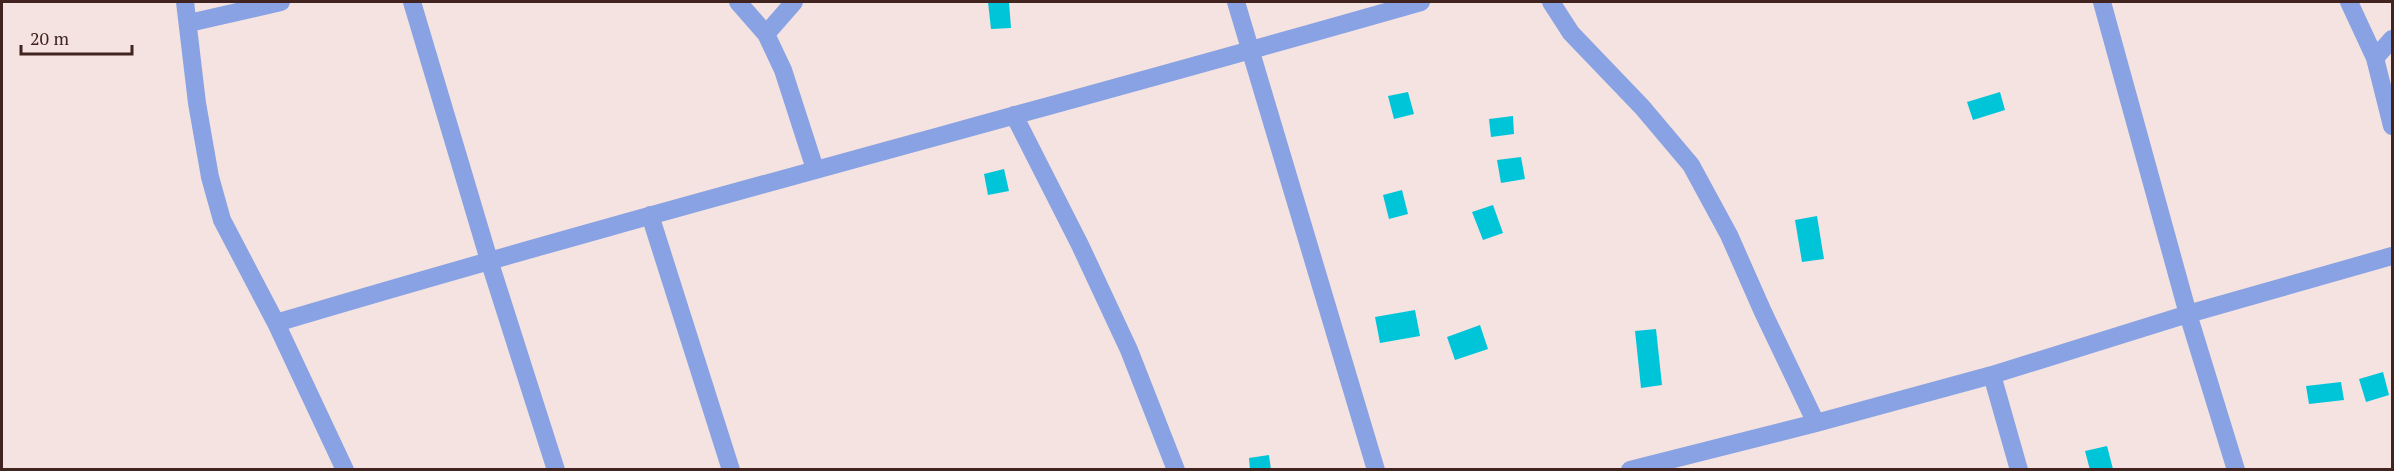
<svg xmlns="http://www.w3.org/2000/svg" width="2394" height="471" viewBox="0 0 2394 471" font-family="'PT Serif',serif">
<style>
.building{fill:#00c5d8}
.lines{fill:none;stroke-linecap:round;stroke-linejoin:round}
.street{stroke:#88a2e3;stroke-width:18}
</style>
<rect width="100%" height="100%" fill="#f4e3e0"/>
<path class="building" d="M988,2H1009L1011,28L991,29Z
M1408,92L1414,114L1394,119L1388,96Z
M2000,92L2005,110L1973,120L1967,102Z
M1513,116L1514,134L1491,137L1489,119Z
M1521,157L1525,179L1501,183L1497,160Z
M1004,169L1009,191L988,195L984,174Z
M1402,190L1408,214L1389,219L1383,195Z
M1493,205L1503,233L1483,240L1472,212Z
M1817,216L1824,259L1802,262L1795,220Z
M1415,310L1420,336L1380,343L1375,317Z
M1480,325L1488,349L1455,360L1447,337Z
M1656,329L1662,385L1641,388L1635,331Z
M2383,372L2389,395L2366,402L2359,379Z
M2341,382L2344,400L2309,404L2306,386Z
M2107,446L2113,469L2090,470L2085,451Z
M1269,455L1271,470H1250L1249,458Z"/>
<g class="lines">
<path class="street" d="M185,2L197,103L210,177L222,220L276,323L345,470
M412,2L489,260L556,470
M738,2L766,34L783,70L815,169
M1236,2L1376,470
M1551,2L1571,33L1642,107L1691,165L1729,235L1763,312L1816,423
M2102,2L2188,314L2236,470
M2349,2L2375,58L2392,126
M189,23L281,2
M766,34L794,2
M2375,58L2392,39
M1014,115L1080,245L1129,350L1176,470
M650,215L731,470
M276,323C656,210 1040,111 1421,2
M1992,375L2019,470
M1630,470L1816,423L1992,375L2188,314L2392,256"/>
</g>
<rect width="2394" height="471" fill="none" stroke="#41231f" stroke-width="6"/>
<path d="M21 45v9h111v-9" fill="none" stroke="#41231f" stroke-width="3"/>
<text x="30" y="45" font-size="18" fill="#41231f" stroke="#f4e3e0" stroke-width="4.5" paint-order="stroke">20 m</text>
</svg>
